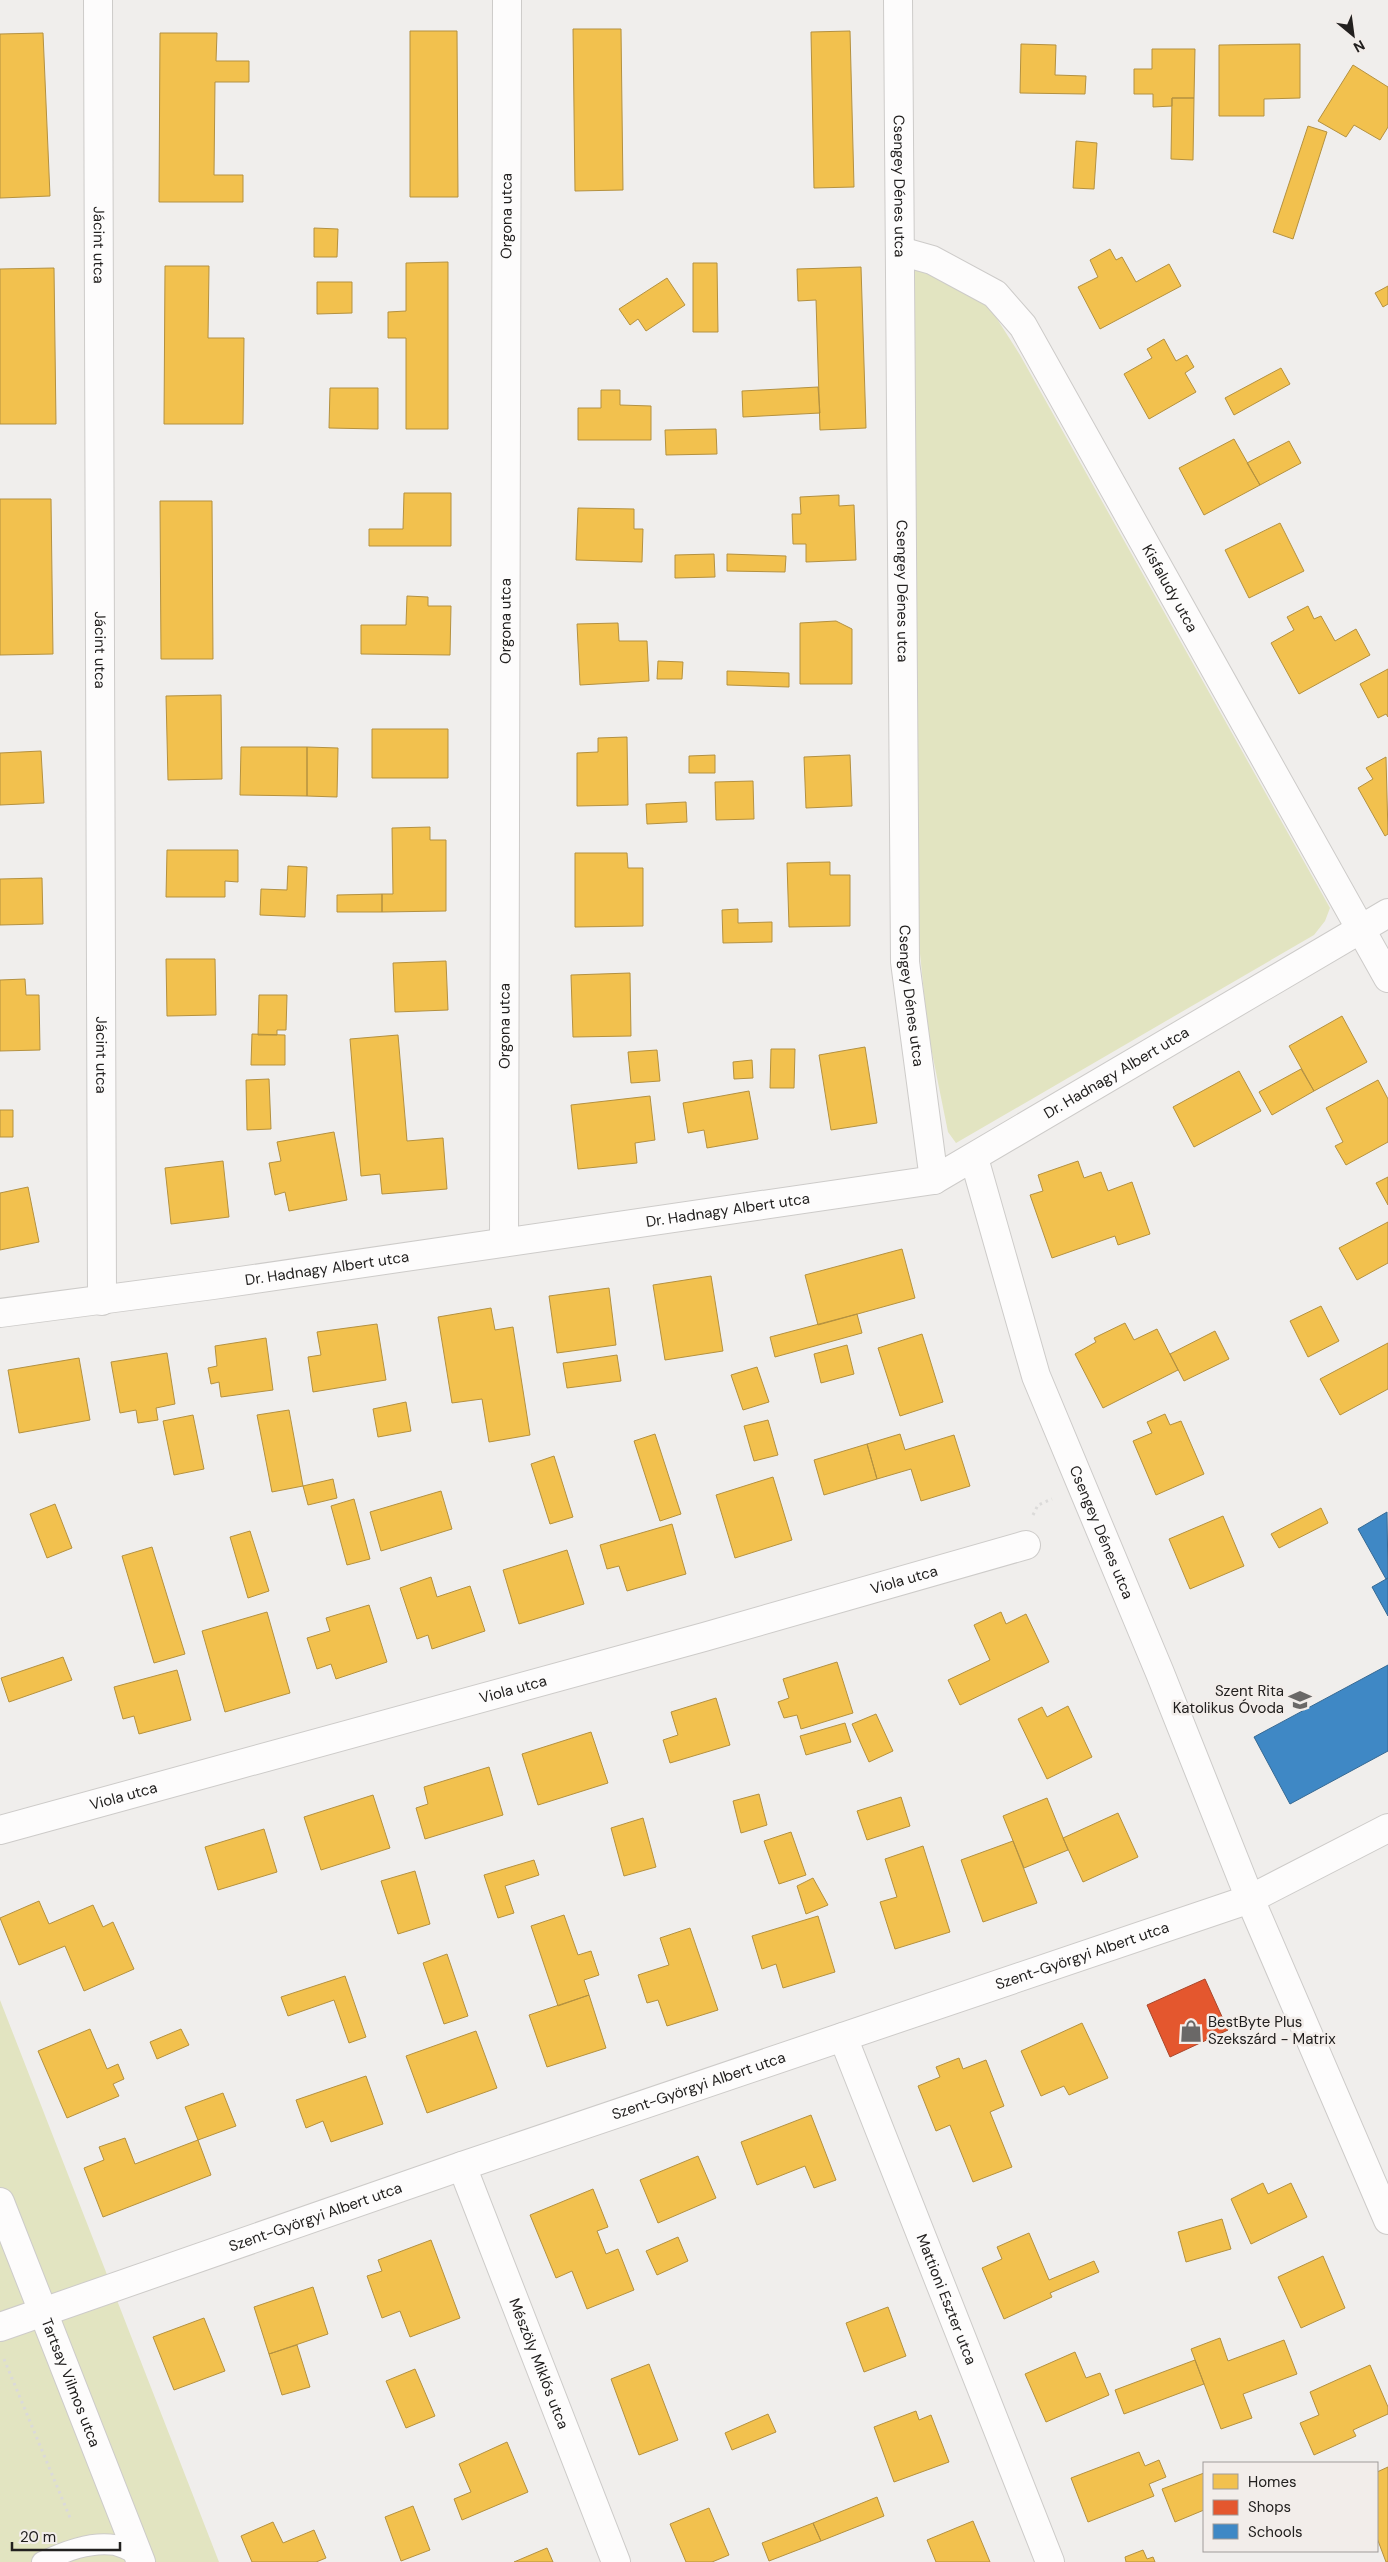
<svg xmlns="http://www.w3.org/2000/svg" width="1388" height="2562" viewBox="0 0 1388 2562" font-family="'DM Sans',sans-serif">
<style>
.green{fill:#e2e4c1}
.homes{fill:#f2c14e;stroke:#b49140}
.shops{fill:#e4572e;stroke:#aa462a}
.schools{fill:#3f88c5;stroke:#366993}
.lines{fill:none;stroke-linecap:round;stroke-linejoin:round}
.lane-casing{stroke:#cdcbc9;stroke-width:22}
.street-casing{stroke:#cdcbc9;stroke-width:30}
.primary-casing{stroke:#cdcbc9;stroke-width:30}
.path{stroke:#dbdad9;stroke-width:3;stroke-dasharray:2.5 4;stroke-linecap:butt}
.lane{stroke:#fdfcfc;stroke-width:20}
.street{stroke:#fdfcfc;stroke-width:28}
.primary{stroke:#fdfcfc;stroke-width:28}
.labels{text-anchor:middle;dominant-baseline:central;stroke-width:5;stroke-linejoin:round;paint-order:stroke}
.street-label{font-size:15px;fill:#22201f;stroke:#f2edea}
.poi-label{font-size:15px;fill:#22201f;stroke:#f2edea;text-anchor:end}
</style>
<rect width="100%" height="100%" fill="#f0eeec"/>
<path class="green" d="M910,268L962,286L992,311L1020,355L1330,908L1325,921L1314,935L956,1143L948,1132L928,1033L917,924Z
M0,2000L219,2562H0Z"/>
<path class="homes" d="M573,29H621L623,190L575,191Z
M410,31H457L458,197H410Z
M850,31L854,187L814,188L811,32Z
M43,33L50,196L0,198V34Z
M160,33H217L216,61H249V82H215L214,175H243V202H159Z
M1021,44L1056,45L1055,75L1086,76L1085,94L1020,93Z
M1300,44V98L1264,99V116H1219V45Z
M1152,49H1195L1194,98H1172V106L1153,107V94H1134V69H1152Z
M1353,65L1388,87V127L1380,140L1354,125L1346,137L1318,121Z
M1172,98H1194L1193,160L1171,159Z
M1308,126L1327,132L1293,239L1273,232Z
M1076,141L1097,143L1094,189L1073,188Z
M314,228L338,229L337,257H314Z
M1110,249L1116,260L1122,257L1136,282L1169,264L1181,286L1100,329L1078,287L1098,277L1090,260Z
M448,262V429H406V338H388V312L406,311V263Z
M693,263H717L718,332H693Z
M165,266H209L208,338H244L243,424H164Z
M861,267L866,428L820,430L816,300L798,301L797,269Z
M54,268L56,424H0V269Z
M667,278L685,305L646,331L638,319L630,325L619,309Z
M317,282H352V313L317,314Z
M1388,286V304L1383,307L1375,293Z
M1164,339L1176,361L1187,355L1194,367L1185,373L1196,392L1149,419L1124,374L1152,358L1147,349Z
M1281,368L1290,384L1234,415L1225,398Z
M818,387L820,413L743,417L742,391Z
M330,388H378V429L329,428Z
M601,390H620V405L651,406V440H578V408H601Z
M716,429L717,454L666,455L665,430Z
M1234,439L1260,485L1204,515L1179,468Z
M1289,441L1301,463L1260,485L1247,463Z
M404,493H451V546H369V529H403Z
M839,495V506L854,505L856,560L806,562V544H793L792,514H801L800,497Z
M0,499H51L53,654L0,655Z
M160,501H212L213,659H161Z
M578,508L634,509V529H643L642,562L576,560Z
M1280,523L1304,571L1249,598L1225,550Z
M714,554L715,577L675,578V555Z
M727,554L786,556L785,572L727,571Z
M407,596L428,597V606H451L450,655L361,654V625H406Z
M1308,606L1314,619L1321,616L1335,641L1356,629L1370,655L1299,694L1271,643L1294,630L1287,617Z
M836,621L852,629V684H800V623Z
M618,623L619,641H647L649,681L580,685L577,624Z
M658,661L683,662L682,679H657Z
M1388,669V717L1386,714L1378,718L1360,684Z
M727,671L789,673V687L727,685Z
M221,695L222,779L168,780L166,696Z
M372,729H448V778H372Z
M627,737L628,805L577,806V753L598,752V738Z
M241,747H307V796L240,795Z
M307,747L338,748L337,797L307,796Z
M41,751L44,803L0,805V753Z
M715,755V773H689V756Z
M850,755L852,806L806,808L804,757Z
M1386,757L1388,834L1385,836L1358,788L1373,779L1366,768Z
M753,781L754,819L716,820L715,782Z
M686,802L687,822L647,824L646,804Z
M430,827V840H446V911L382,912V894H393L392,828Z
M167,850H238V882L225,881V897H166Z
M575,853H627L628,868H643V926L575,927Z
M830,862V875H850V926L789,927L787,863Z
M288,866L307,867L305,917L260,915L261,889L287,890Z
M42,878L43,924L0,925V879Z
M382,894V912H337V895Z
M738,909V923L772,922V942L723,943L722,910Z
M166,959H215L216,1015L167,1016Z
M446,961L448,1010L395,1012L393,963Z
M630,973L631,1036L573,1037L571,975Z
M25,979L26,995H39L40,1050L0,1051V980Z
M259,995H287L286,1030H277V1035H258Z
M1342,1016L1367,1062L1314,1091L1289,1046Z
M252,1034L285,1035V1065H251Z
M398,1035L407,1141L443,1138L447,1189L382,1194L380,1174L361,1176L350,1039Z
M865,1047L877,1123L831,1130L819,1055Z
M771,1049H795L794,1088H770Z
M657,1050L660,1081L631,1083L628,1052Z
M752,1060L753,1078L734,1079L733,1062Z
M1301,1069L1314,1091L1272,1115L1259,1092Z
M1239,1071L1261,1111L1194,1147L1173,1107Z
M269,1079L271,1129L247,1130L246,1080Z
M1378,1080L1388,1099V1142L1346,1165L1335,1146L1343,1142L1326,1108Z
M749,1091L758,1139L707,1148L704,1130L688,1133L683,1103Z
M650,1096L655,1140L635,1143L637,1163L578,1169L571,1105Z
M0,1110H13V1137H0Z
M334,1132L347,1200L289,1211L285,1192L275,1195L269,1163L281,1161L277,1142Z
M223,1161L229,1217L171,1224L165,1168Z
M1078,1161L1084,1178L1101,1172L1108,1191L1132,1182L1150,1234L1118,1245L1115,1236L1052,1258L1030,1195L1043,1191L1038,1175Z
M1388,1177V1205L1376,1183Z
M28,1187L39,1242L0,1250V1193Z
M1388,1222V1263L1357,1280L1339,1248Z
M902,1249L915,1298L818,1325L805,1275Z
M711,1276L723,1351L665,1360L653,1285Z
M609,1288L616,1345L557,1353L549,1296Z
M1321,1306L1339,1341L1308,1357L1290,1321Z
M491,1308L495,1330L513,1327L530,1435L489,1442L482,1399L452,1403L438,1317Z
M857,1314L862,1333L775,1357L770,1337Z
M1125,1323L1134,1340L1157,1329L1178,1370L1103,1408L1075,1354L1096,1342L1094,1338Z
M377,1324L386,1380L313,1392L308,1357L321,1355L317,1332Z
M1215,1331L1229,1359L1184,1381L1170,1354Z
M922,1334L943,1402L900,1416L878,1348Z
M266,1338L273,1390L221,1397L219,1382L211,1384L208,1368L217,1366L215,1346Z
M1388,1343V1389L1340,1415L1320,1379Z
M847,1345L854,1374L821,1383L814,1354Z
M167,1353L175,1404L156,1408L158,1420L138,1423L136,1410L120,1413L111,1362Z
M617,1355L621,1381L567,1388L563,1363Z
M79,1358L90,1420L19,1433L8,1370Z
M757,1367L769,1402L743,1410L731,1375Z
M406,1402L411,1431L378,1437L373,1409Z
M289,1410L303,1486L272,1492L257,1415Z
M1165,1414L1170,1425L1181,1421L1204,1474L1156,1495L1133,1441L1152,1433L1147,1422Z
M193,1415L204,1469L174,1475L163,1421Z
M768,1420L778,1455L754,1461L744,1426Z
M655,1434L681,1514L660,1521L634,1441Z
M900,1434L905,1450L954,1435L970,1486L921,1501L911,1469L877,1479L867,1444Z
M867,1444L877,1479L824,1495L814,1460Z
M554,1456L573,1517L550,1524L531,1464Z
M773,1477L792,1540L735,1558L716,1495Z
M333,1479L337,1498L308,1505L303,1486Z
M441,1491L452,1529L381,1551L370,1512Z
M354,1499L370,1559L347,1565L331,1506Z
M55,1504L72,1548L47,1558L30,1514Z
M1321,1508L1328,1523L1279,1548L1271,1534Z
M1223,1516L1244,1566L1190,1589L1169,1539Z
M672,1524L686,1574L627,1591L619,1566L607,1569L600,1545Z
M250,1531L269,1591L248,1598L230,1537Z
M152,1547L185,1654L154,1663L122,1556Z
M567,1550L584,1604L519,1624L503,1570Z
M431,1577L437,1597L470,1586L485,1631L432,1649L428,1635L417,1639L400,1588Z
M369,1605L387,1662L336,1679L331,1664L317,1669L307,1638L330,1631L326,1618Z
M267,1612L290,1693L225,1712L202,1631Z
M1001,1612L1006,1624L1026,1614L1049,1662L960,1705L948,1680L990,1660L974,1625Z
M63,1657L72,1680L9,1702L1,1678Z
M837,1662L853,1713L801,1729L797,1715L784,1718L778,1702L789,1698L783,1679Z
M177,1670L191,1720L139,1734L134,1716L123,1719L114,1687Z
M716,1698L730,1745L670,1763L663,1740L678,1735L671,1712Z
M1068,1706L1092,1757L1047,1779L1018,1719L1042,1707L1047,1717Z
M876,1714L893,1751L869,1762L852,1724Z
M845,1723L851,1742L806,1755L800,1736Z
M591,1732L608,1783L538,1805L522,1754Z
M489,1767L503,1815L425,1839L416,1808L428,1804L424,1787Z
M759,1794L767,1825L741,1833L733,1801Z
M373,1795L390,1848L321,1870L304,1817Z
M901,1797L910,1826L867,1840L857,1811Z
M1047,1798L1068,1850L1024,1868L1003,1816Z
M1118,1813L1138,1857L1083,1882L1063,1838Z
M643,1818L656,1867L624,1876L611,1828Z
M264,1829L277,1872L218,1890L205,1847Z
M791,1832L806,1875L779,1884L764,1841Z
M1013,1841L1037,1903L983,1922L961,1860Z
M923,1846L950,1932L895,1949L880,1902L897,1897L885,1859Z
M534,1860L539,1875L505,1886L514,1913L498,1918L484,1875Z
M415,1871L430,1924L398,1934L381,1881Z
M813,1878L828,1905L806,1914L797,1886Z
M39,1901L49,1924L93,1905L103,1927L113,1922L134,1969L84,1991L65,1946L19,1965L0,1918Z
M564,1915L578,1955L591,1951L599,1975L584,1980L589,1995L558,2006L531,1926Z
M818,1916L835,1972L783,1988L776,1964L762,1969L752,1936Z
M690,1928L718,2010L667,2026L658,2000L647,2003L638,1975L669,1965L660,1938Z
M447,1954L468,2016L444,2024L423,1963Z
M345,1976L366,2037L349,2043L334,2000L288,2016L281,1997Z
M589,1995L606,2048L547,2067L529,2015Z
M1082,2023L1108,2078L1069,2095L1064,2086L1041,2096L1021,2051Z
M90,2029L107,2069L118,2064L124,2079L113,2084L119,2096L67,2118L38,2051Z
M181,2029L189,2045L157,2059L150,2042Z
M476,2031L497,2088L427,2113L406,2056Z
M959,2058L963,2069L986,2060L1004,2106L990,2112L1012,2167L973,2182L950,2125L936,2131L918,2086L940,2077L936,2067Z
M366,2076L383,2124L331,2142L323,2121L306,2128L296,2100Z
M223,2093L236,2126L198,2140L185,2107Z
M811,2115L836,2180L814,2188L805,2166L757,2185L741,2142Z
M125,2138L135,2164L198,2140L211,2175L103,2217L84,2168L104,2160L99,2147Z
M698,2156L716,2198L658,2223L640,2180Z
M1263,2183L1268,2194L1291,2183L1307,2217L1251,2244L1231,2199Z
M593,2189L608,2227L597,2231L606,2254L618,2249L634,2290L587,2309L572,2271L556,2278L530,2215Z
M1222,2219L1231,2249L1186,2262L1178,2232Z
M1029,2233L1049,2280L1094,2261L1099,2272L1050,2293L1052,2297L1004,2319L982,2268L1002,2259L997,2247Z
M678,2237L688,2261L657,2275L646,2251Z
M431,2240L460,2318L410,2337L400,2311L382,2318L367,2276L382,2271L378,2260Z
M1323,2256L1345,2308L1301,2328L1278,2277Z
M313,2287L328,2334L269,2354L254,2307Z
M888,2307L906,2356L864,2372L846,2323Z
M204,2318L225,2371L174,2390L153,2337Z
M1220,2338L1228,2361L1284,2340L1297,2374L1243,2394L1252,2418L1221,2429L1191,2349Z
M297,2345L310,2387L282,2395L269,2354Z
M1075,2352L1086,2378L1100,2373L1109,2395L1046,2422L1025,2374Z
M1195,2360L1204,2384L1124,2414L1115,2390Z
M649,2364L678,2440L639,2455L611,2379Z
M1370,2365L1388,2407V2414L1353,2430L1356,2436L1314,2455L1300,2423L1319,2415L1310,2392Z
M415,2369L435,2416L406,2428L386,2381Z
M916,2411L919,2420L931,2415L949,2462L894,2482L874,2427Z
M768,2414L776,2432L732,2450L725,2433Z
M507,2442L528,2492L462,2520L454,2499L471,2492L459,2464Z
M1139,2452L1145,2466L1159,2460L1166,2477L1149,2484L1154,2496L1088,2522L1071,2478Z
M1388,2467V2562H1386L1377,2538V2472Z
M1204,2473V2510L1175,2522L1162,2489Z
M877,2497L884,2516L821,2541L813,2523Z
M413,2506L430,2550L401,2561L385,2517Z
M709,2508L729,2555L712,2562H686L670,2524Z
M973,2521L990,2562H936L927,2540Z
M273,2522L283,2543L314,2530L326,2558L316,2562H252L241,2536Z
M813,2523L821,2541L769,2561L762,2543Z
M547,2548L553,2562H514Z
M1143,2550L1147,2559L1153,2557L1155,2562H1126L1125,2557Z"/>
<path class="shops" d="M1205,1979L1228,2030L1170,2057L1147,2005Z"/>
<path class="schools" d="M1387,1512L1388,1578L1386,1579L1358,1529Z
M1388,1578V1616L1372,1587Z
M1388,1665V1751L1290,1804L1254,1737Z"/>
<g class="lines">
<defs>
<path id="lane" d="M42,2562C64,2552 90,2541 115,2545C122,2547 130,2551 138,2554"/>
<g id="street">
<path id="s1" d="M98,0L102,1301"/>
<path id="s2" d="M898,0L905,962L934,1180"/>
<path id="s3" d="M900,251L932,260L995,294L1023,326L1388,978"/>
<path id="s4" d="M974,1158L1036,1376L1160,1673L1250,1899L1388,2220"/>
<path id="s5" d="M504,1242L507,0"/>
<path id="s6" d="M0,1313L213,1285L934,1180L1388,913"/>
<path id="s7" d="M0,1830L704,1637L1026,1545"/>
<path id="s8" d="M843,2037L1050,2562"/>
<path id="s9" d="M462,2166L616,2562"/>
<path id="s10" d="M0,2327L462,2166L1250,1899L1388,1828"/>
</g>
<g id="primary">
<path id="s11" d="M0,2202L141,2562"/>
</g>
</defs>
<use href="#lane" class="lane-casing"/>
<use href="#street" class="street-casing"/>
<use href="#primary" class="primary-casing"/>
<path class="path" d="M1033,1515L1038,1505L1052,1499
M4,2359L71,2520"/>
<use href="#lane" class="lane"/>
<use href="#street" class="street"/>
<use href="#primary" class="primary"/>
</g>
<defs>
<symbol id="school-bare" viewBox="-9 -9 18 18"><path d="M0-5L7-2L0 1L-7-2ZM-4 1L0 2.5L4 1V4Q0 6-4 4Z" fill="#6a6867" stroke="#f2edea" stroke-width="2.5" paint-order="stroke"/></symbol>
<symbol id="shop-bare" viewBox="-9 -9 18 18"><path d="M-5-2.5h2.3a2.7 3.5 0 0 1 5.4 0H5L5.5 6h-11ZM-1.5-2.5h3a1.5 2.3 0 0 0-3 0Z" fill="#6a6867" stroke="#f2edea" stroke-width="2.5" paint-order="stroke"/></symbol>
</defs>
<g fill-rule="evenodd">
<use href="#school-bare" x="1284" y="1684" width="32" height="32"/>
<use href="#shop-bare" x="1175" y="2015" width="32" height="32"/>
</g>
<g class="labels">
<g class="street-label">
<text stroke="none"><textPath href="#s2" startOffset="186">Csengey Dénes utca</textPath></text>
<text stroke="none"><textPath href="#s5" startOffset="1026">Orgona utca</textPath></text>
<text stroke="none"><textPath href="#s1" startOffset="245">Jácint utca</textPath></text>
<text stroke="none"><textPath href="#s3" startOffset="448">Kisfaludy utca</textPath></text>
<text stroke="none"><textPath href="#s2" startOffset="591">Csengey Dénes utca</textPath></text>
<text stroke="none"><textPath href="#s5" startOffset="621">Orgona utca</textPath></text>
<text stroke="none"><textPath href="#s1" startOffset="650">Jácint utca</textPath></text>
<text stroke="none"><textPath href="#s2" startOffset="996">Csengey Dénes utca</textPath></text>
<text stroke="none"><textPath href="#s5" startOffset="216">Orgona utca</textPath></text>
<text stroke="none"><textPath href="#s1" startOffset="1055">Jácint utca</textPath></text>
<text stroke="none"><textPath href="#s6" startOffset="1155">Dr. Hadnagy Albert utca</textPath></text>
<text stroke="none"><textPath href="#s6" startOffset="735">Dr. Hadnagy Albert utca</textPath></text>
<text stroke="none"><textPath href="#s6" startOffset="330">Dr. Hadnagy Albert utca</textPath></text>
<text stroke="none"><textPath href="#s4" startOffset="396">Csengey Dénes utca</textPath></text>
<text stroke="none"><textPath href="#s7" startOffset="938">Viola utca</textPath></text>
<text stroke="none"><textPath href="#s7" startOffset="532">Viola utca</textPath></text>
<text stroke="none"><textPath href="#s7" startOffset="128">Viola utca</textPath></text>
<text stroke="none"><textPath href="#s10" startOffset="1144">Szent-Györgyi Albert utca</textPath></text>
<text stroke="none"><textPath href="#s10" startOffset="739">Szent-Györgyi Albert utca</textPath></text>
<text stroke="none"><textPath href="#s10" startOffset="334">Szent-Györgyi Albert utca</textPath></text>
<text stroke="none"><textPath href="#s8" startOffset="282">Mattioni Eszter utca</textPath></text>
<text stroke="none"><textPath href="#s9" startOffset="212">Mészöly Miklós utca</textPath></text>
<text stroke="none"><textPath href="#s11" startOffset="194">Tartsay Vilmos utca</textPath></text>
</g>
<g class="poi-label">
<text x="1284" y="1691">Szent Rita<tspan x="1284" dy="17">Katolikus Óvoda</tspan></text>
<text x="1208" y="2022" text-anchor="start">BestByte Plus<tspan x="1208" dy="17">Szekszárd - Matrix</tspan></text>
</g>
</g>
<rect x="1203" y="2462" width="175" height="90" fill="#f2edea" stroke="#9f9b99"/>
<rect x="1213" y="2474" width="25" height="15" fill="#f2c14e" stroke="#9f9b99"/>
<text x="1248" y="2487" font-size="15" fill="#22201f">Homes</text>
<rect x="1213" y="2500" width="25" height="15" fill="#e4572e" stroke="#9f9b99"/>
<text x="1248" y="2512" font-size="15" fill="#22201f">Shops</text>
<rect x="1213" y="2524" width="25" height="15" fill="#3f88c5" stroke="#9f9b99"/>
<text x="1248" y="2537" font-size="15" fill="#22201f">Schools</text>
<g transform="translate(1353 35) rotate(151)" stroke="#f2edea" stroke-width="4" paint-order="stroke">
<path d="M0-4L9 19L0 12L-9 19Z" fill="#22201f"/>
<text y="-8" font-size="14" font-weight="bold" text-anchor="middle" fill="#22201f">N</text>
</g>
<path d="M12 2542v8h108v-8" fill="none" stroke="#22201f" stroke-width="2.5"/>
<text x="20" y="2542" font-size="15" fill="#22201f" stroke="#f2edea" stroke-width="4" paint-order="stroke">20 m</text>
</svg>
